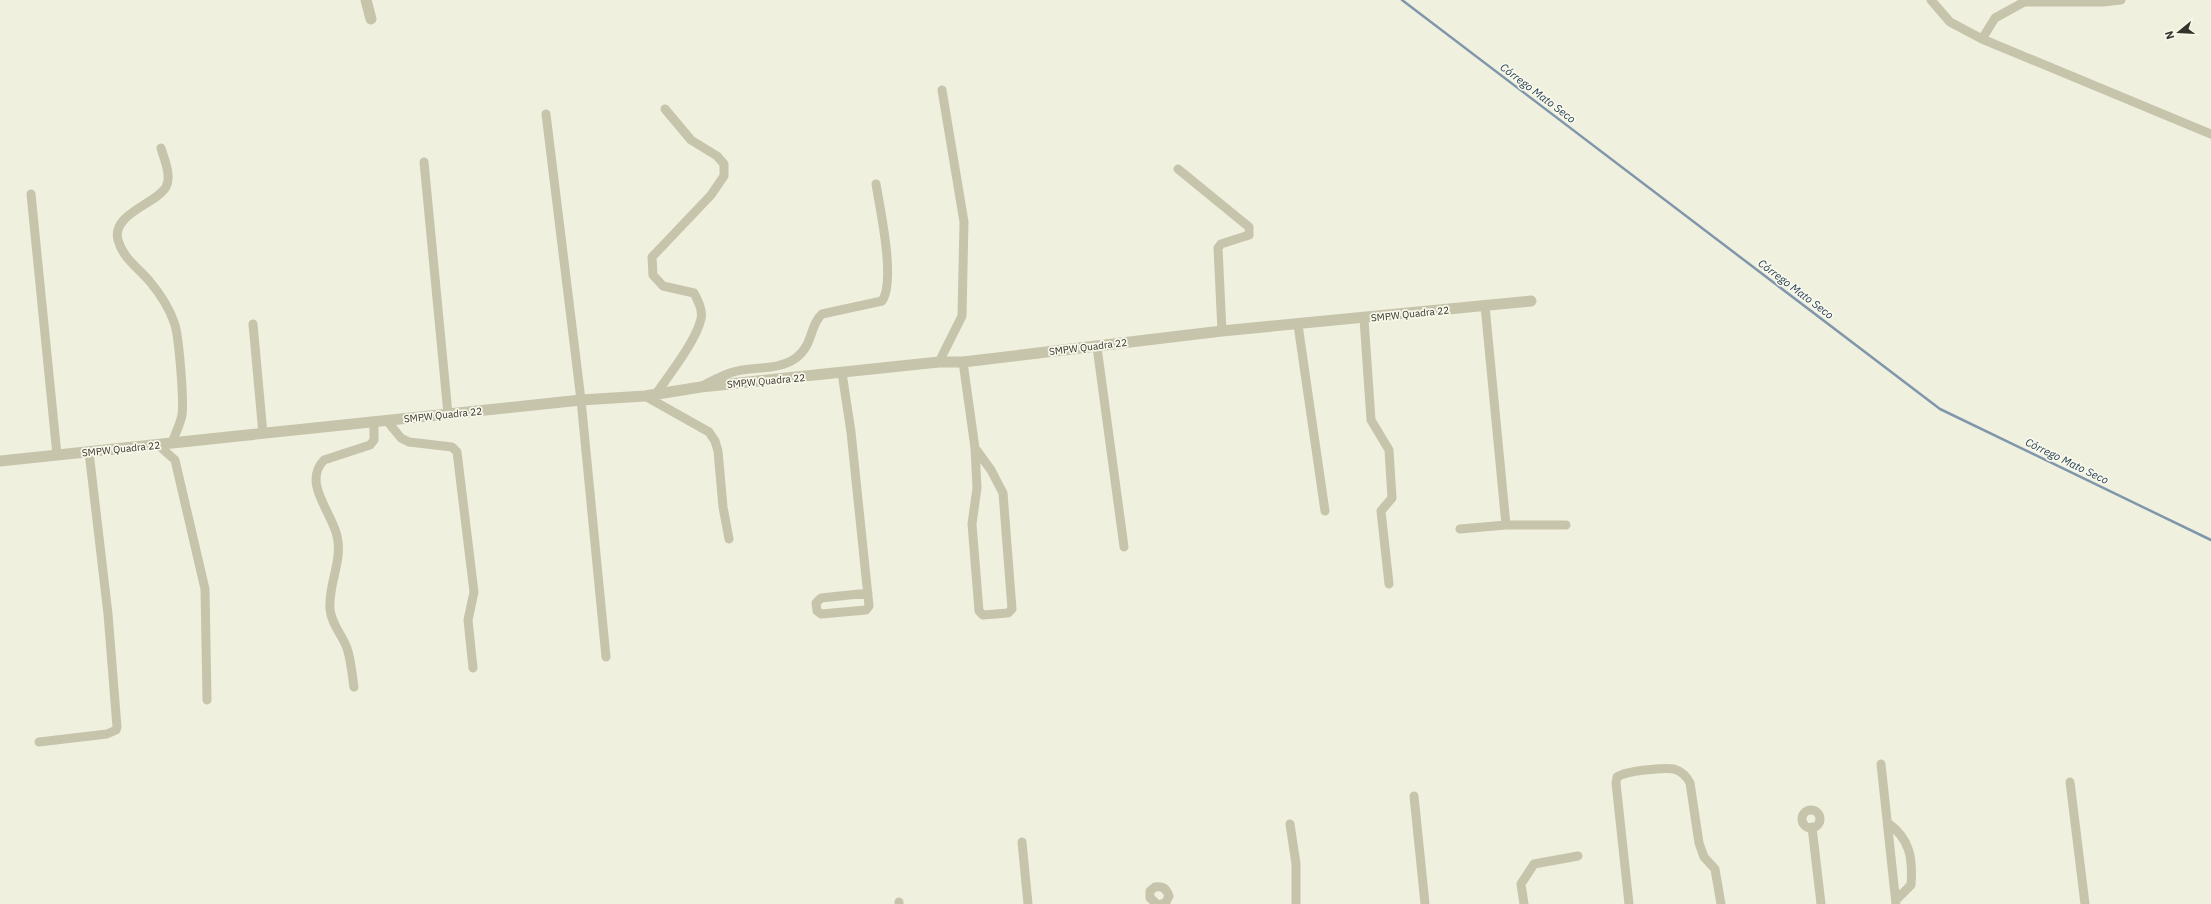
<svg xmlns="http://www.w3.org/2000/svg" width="2211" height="904" viewBox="0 0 2211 904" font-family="'IBM Plex Sans',sans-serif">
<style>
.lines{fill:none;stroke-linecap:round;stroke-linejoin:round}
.stream{stroke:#8097ab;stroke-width:2.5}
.minor{stroke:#c7c4ac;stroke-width:9}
.tertiary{stroke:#c7c4ac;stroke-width:11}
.labels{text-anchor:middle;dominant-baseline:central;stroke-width:3.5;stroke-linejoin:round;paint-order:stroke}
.street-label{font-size:10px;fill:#36332a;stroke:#f8f8eb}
.water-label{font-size:11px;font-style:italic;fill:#233c54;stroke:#f8f8eb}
</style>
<rect width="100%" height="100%" fill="#f0f0df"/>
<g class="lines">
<path class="stream" d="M1402,0L1940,409L2211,540"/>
<path class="minor" d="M1931,0L1950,22L1982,39L2211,134
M1982,39L1995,18L2024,2H2103L2121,0
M546,114L581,400L606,657
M161,148C164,159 172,176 166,187C156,204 111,214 118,240C123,259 139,268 151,283C160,294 169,308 174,322C179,334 184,401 182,415C180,425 175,434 172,443
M424,162L448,414
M1178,169L1249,227V235L1221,244L1218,248L1222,331
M31,194L57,455
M1485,306L1506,525
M1364,319L1371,420L1389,450L1392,498L1381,511L1389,584
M253,324L263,434
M1298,325L1325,511
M1097,347L1124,547
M939,362L962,316L964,222L942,90
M963,362L975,448L977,488L972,524L979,611L983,615L1008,613L1012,609L1003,493L991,470L975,448
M842,373L851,432L869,606L866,610L821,614L817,611L816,603L821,598L868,593
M704,385C712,381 721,376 730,373C751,365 776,372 796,358C814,344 809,326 822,314L882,301C896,281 880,209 876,184
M656,394C669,375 696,341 701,319C703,310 698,301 694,293L663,286L653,275L652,257L711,195L724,176V164L717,156L691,140L665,109
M645,396L709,432L715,441L718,451L723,507L729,539
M387,421L401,438L409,442L452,447L457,452L474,592L468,620L473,668
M158,445L175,460L205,589L207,700
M1460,529L1506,525H1566
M354,687C352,674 351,660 347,648C342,635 331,623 330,609C328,584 343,561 337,536C332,512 302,483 324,460L370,445L374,440V422
M39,742L107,734L116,730L117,727L108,614L89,452
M1881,764L1896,904
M2070,782L2085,904
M1414,796L1425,904
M1802 819a9 9 0 1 1 18 0a9 9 0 1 1-18 0Z
M1888,823C1910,839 1913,858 1911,885L1896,900
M1290,824L1296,864V904
M1812,827L1821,904
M1022,842L1028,904
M899,902V904
M1157,904L1150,898V891L1155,887C1163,886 1166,888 1169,896L1166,902L1162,904
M1524,904L1521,884L1534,864L1578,856
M1629,904L1616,783L1617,777C1626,771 1663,767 1674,769C1681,771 1687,777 1690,783L1699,843L1704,857L1715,869L1721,904"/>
<path class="tertiary" d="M366,0L371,19
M0,461L581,400L645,396L701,387L939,362H963L1222,331L1531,301"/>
</g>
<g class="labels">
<g class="street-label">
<text transform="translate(1410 314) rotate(-6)">SMPW Quadra 22</text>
<text transform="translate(1088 347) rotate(-7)">SMPW Quadra 22</text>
<text transform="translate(766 381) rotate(-5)">SMPW Quadra 22</text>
<text transform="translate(443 415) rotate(-6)">SMPW Quadra 22</text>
<text transform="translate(121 449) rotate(-6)">SMPW Quadra 22</text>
</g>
<g class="water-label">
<text transform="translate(1538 93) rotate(37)">Córrego Mato Seco</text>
<text transform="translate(1796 289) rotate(37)">Córrego Mato Seco</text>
<text transform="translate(2067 461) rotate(26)">Córrego Mato Seco</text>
</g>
</g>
<g transform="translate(2179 32) rotate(252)" stroke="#f8f8eb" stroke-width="3" paint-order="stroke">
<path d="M0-3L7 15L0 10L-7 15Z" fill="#36332a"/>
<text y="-6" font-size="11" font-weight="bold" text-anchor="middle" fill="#36332a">N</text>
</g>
</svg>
